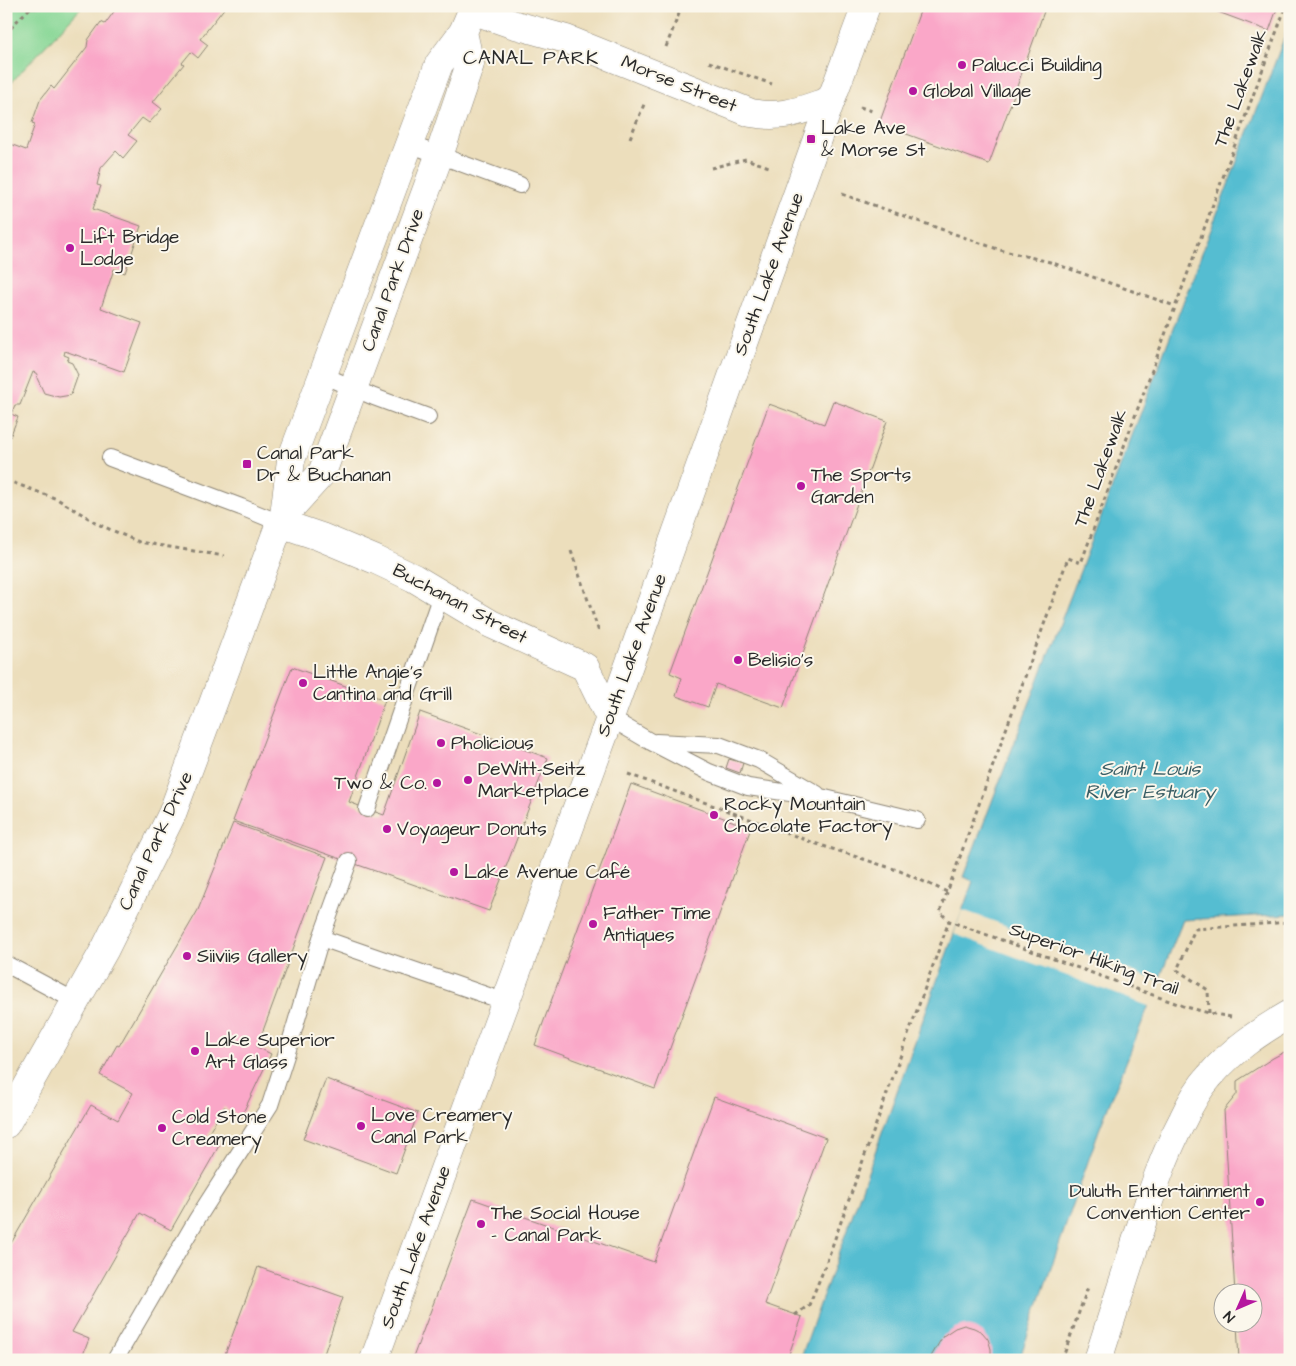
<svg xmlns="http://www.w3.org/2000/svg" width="1296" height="1366" viewBox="0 0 1296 1366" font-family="'Architects Daughter',sans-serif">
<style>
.green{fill:#88d796;stroke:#5a8160}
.water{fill:#54bdd1;stroke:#40747e}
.pier{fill:#ecdebc}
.building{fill:#faa7c8}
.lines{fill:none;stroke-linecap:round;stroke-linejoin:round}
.lane-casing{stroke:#8c8474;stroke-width:18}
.street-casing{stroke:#8c8474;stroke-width:29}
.secondary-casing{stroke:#8c8474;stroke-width:29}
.path{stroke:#8c8474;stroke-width:3;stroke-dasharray:4 4;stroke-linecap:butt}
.lane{stroke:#fff;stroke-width:16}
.street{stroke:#fff;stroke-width:28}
.secondary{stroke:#fff;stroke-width:28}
.poi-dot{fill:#b5179e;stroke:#fbf7ec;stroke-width:2}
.labels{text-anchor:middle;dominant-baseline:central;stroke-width:4;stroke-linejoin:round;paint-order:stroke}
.poi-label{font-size:19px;fill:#2b2b2b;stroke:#fbf7ec;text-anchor:start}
.street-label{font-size:19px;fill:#2b2b2b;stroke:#fbf7ec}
.neighbourhood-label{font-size:20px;letter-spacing:1px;fill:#2b2b2b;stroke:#fbf7ec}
.water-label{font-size:20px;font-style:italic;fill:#395e65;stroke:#fbf7ec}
</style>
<rect width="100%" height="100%" fill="#fbf7ec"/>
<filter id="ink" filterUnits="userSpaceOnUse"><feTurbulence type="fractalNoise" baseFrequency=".02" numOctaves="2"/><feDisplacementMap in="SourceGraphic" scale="10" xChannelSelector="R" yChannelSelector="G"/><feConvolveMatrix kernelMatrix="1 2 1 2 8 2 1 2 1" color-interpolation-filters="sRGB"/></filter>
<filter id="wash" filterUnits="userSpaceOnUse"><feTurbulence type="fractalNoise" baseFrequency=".0096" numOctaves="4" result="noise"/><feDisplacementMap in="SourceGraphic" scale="20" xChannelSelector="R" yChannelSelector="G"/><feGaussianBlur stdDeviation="1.12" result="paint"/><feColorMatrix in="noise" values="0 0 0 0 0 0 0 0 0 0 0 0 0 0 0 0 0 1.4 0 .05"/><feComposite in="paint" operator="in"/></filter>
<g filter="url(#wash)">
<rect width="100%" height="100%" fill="#ecdebc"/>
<path class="green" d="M6,6H83L6,88Z"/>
<path class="water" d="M1290,23V914L1183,920L1099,1130L1019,1360H800L973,881L963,877Z"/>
<path class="pier" d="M962,910L1047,940L1161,982L1151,1007L954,934Z"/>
<g id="blocks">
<path class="building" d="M118,6H226L200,39L208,45L198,58L191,52L182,63L184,64L153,102L162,109L149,123L142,118L128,135L137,141L123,158L116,151L101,168L97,185L101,186L93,209L141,226L125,273L114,269L101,308L142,323L124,372L65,351L64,355L69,357L67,361L72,363L78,375L71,395L59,397L44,393L37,378L38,374L33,372L20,405H15L11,414L18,417L6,447V157L10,144L26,150L35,124L32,123L40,100L51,86L54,89L87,47L88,40L101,22L105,24Z
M922,6H1046L989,164L879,124Z
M1202,6H1278L1269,31Z
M833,401L887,421L783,708L716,684L708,707L676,696L682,678L670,673L769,404L824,424Z
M292,667L385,700L349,802L367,809L384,815L420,712L548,758L489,911L233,821Z
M729,759L743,763L740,773L726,768Z
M631,784L751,828L655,1089L535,1045Z
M233,823L327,857L257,1047L271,1054L241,1117L224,1107L207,1136L220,1144L171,1230L140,1213L72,1332L89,1339L81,1360H6V1252L91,1105L118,1120L133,1093L100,1075L117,1045L119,1046L198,910Z
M1290,1049V1360H1239L1237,1324H1254V1294H1235L1224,1110L1237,1094V1081L1273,1058Z
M326,1079L418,1113L396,1173L303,1139Z
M714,1097L826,1138L765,1304L802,1317L787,1360H412L473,1199L654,1262Z
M258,1267L343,1297L322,1360H223Z
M964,1325L974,1328L982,1332L988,1339L991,1349V1360H929L943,1336L955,1328Z"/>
</g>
</g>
<g filter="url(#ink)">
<use href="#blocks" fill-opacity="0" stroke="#8c8474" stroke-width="1"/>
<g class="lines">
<defs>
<path id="lane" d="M409,144L520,185
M323,375L374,397L428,417
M110,458L241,507L280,523
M610,718L651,742L709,772L748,787L825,798L917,820
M656,742L719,745L759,760L817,794
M367,809L441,595
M321,938L349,861
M6,964L75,1001
M115,1360L197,1219L270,1105L289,1046L321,938L506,1002"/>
<path id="street" d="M472,10L512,24L566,39L751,113C785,119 801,110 831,100
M280,523L321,537L376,560L414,578L491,624L585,667L610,718"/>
<path id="secondary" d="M284,515L291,460L439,64L463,32L474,6
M6,1124L105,949L172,814L280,523L284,515L322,473L439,156L470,64L463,32
M374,1360L610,718L831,100L866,6
M1098,1360C1112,1317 1125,1275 1139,1232C1151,1194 1164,1155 1183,1119C1190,1104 1198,1089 1209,1077C1233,1049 1259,1032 1290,1014"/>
</defs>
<use href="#lane" class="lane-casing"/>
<use href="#street" class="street-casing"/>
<use href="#secondary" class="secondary-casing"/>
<path class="path" d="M6,35L14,24L32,6
M666,47L682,6
M709,62L772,84
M860,107L872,111
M630,138L645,102
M711,168L746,159L772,168
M842,194L1000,250L1050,262L1175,306
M6,480L57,499L100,525L139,542L224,556
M571,551L599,632
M628,774L814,843L900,871L947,892
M1209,1013L1208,990L1177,970L1195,929L1290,922
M1231,1017L1209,1013L1186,1007L949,921L940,912L1068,558L1081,563L1286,6
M795,1315L809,1305L824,1269L949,921
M1062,1360L1088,1287"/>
<use href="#lane" class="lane"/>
<use href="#street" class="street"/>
<use href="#secondary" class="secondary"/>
</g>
</g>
<g class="poi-dot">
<circle cx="962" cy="65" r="5"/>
<circle cx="913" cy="91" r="5"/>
<rect x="806" y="134" width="10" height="10" rx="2.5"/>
<circle cx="70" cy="248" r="5"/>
<rect x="242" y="459" width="10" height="10" rx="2.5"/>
<circle cx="801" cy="486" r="5"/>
<circle cx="738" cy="660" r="5"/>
<circle cx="303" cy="683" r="5"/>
<circle cx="441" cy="743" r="5"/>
<circle cx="468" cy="780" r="5"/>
<circle cx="437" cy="783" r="5"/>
<circle cx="714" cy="815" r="5"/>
<circle cx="387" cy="829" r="5"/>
<circle cx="454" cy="872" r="5"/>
<circle cx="593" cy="924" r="5"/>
<circle cx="187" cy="956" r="5"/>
<circle cx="195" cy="1051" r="5"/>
<circle cx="361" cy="1126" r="5"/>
<circle cx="162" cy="1128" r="5"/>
<circle cx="1260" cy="1202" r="5"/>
<circle cx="481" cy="1224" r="5"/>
</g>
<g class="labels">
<g class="poi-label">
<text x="972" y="65">Palucci Building</text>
<text x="923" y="91">Global Village</text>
<text x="821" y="128">Lake Ave<tspan x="821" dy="22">&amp; Morse St</tspan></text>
<text x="80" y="237">Lift Bridge<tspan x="80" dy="22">Lodge</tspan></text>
<text x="257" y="453">Canal Park<tspan x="257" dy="22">Dr &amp; Buchanan</tspan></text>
<text x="811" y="475">The Sports<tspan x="811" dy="22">Garden</tspan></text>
<text x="748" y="660">Belisio's</text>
<text x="313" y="672">Little Angie's<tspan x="313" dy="22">Cantina and Grill</tspan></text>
<text x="451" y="743">Pholicious</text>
<text x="478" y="769">DeWitt-Seitz<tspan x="478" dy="22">Marketplace</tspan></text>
<text x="427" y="783" text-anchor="end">Two &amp; Co.</text>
<text x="724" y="804">Rocky Mountain<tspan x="724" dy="22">Chocolate Factory</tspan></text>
<text x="397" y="829">Voyageur Donuts</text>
<text x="464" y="872">Lake Avenue Café</text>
<text x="603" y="913">Father Time<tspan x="603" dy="22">Antiques</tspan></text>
<text x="197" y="956">Siiviis Gallery</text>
<text x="205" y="1040">Lake Superior<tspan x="205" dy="22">Art Glass</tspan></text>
<text x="371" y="1115">Love Creamery<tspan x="371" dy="22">Canal Park</tspan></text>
<text x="172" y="1117">Cold Stone<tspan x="172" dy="22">Creamery</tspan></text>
<text x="1250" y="1191" text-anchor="end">Duluth Entertainment<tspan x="1250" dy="22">Convention Center</tspan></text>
<text x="491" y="1213">The Social House<tspan x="491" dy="22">- Canal Park</tspan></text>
</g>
<g class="street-label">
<text transform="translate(679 84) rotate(22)">Morse Street</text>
<text transform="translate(1241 88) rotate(-70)">The Lakewalk</text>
<text transform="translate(769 274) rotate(-70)">South Lake Avenue</text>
<text transform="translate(393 280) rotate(-70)">Canal Park Drive</text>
<text transform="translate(1101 468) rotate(-70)">The Lakewalk</text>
<text transform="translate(460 604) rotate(28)">Buchanan Street</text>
<text transform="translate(632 655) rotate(-70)">South Lake Avenue</text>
<text transform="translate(156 841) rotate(-65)">Canal Park Drive</text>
<text transform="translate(1094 959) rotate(20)">Superior Hiking Trail</text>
<text transform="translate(416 1247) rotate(-70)">South Lake Avenue</text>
</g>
<g class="neighbourhood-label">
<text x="531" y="58">CANAL PARK</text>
</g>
<g class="water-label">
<text x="1150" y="769">Saint Louis<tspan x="1150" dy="23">River Estuary</tspan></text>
</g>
</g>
<rect width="1296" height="1366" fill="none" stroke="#fbf7ec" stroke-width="25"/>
<g transform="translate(1238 1308) rotate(225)"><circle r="24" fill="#fbf7ec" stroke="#a8a59f"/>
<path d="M0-4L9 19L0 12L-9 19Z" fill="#b5179e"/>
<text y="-8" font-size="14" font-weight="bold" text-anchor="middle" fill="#2b2b2b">N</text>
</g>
</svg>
